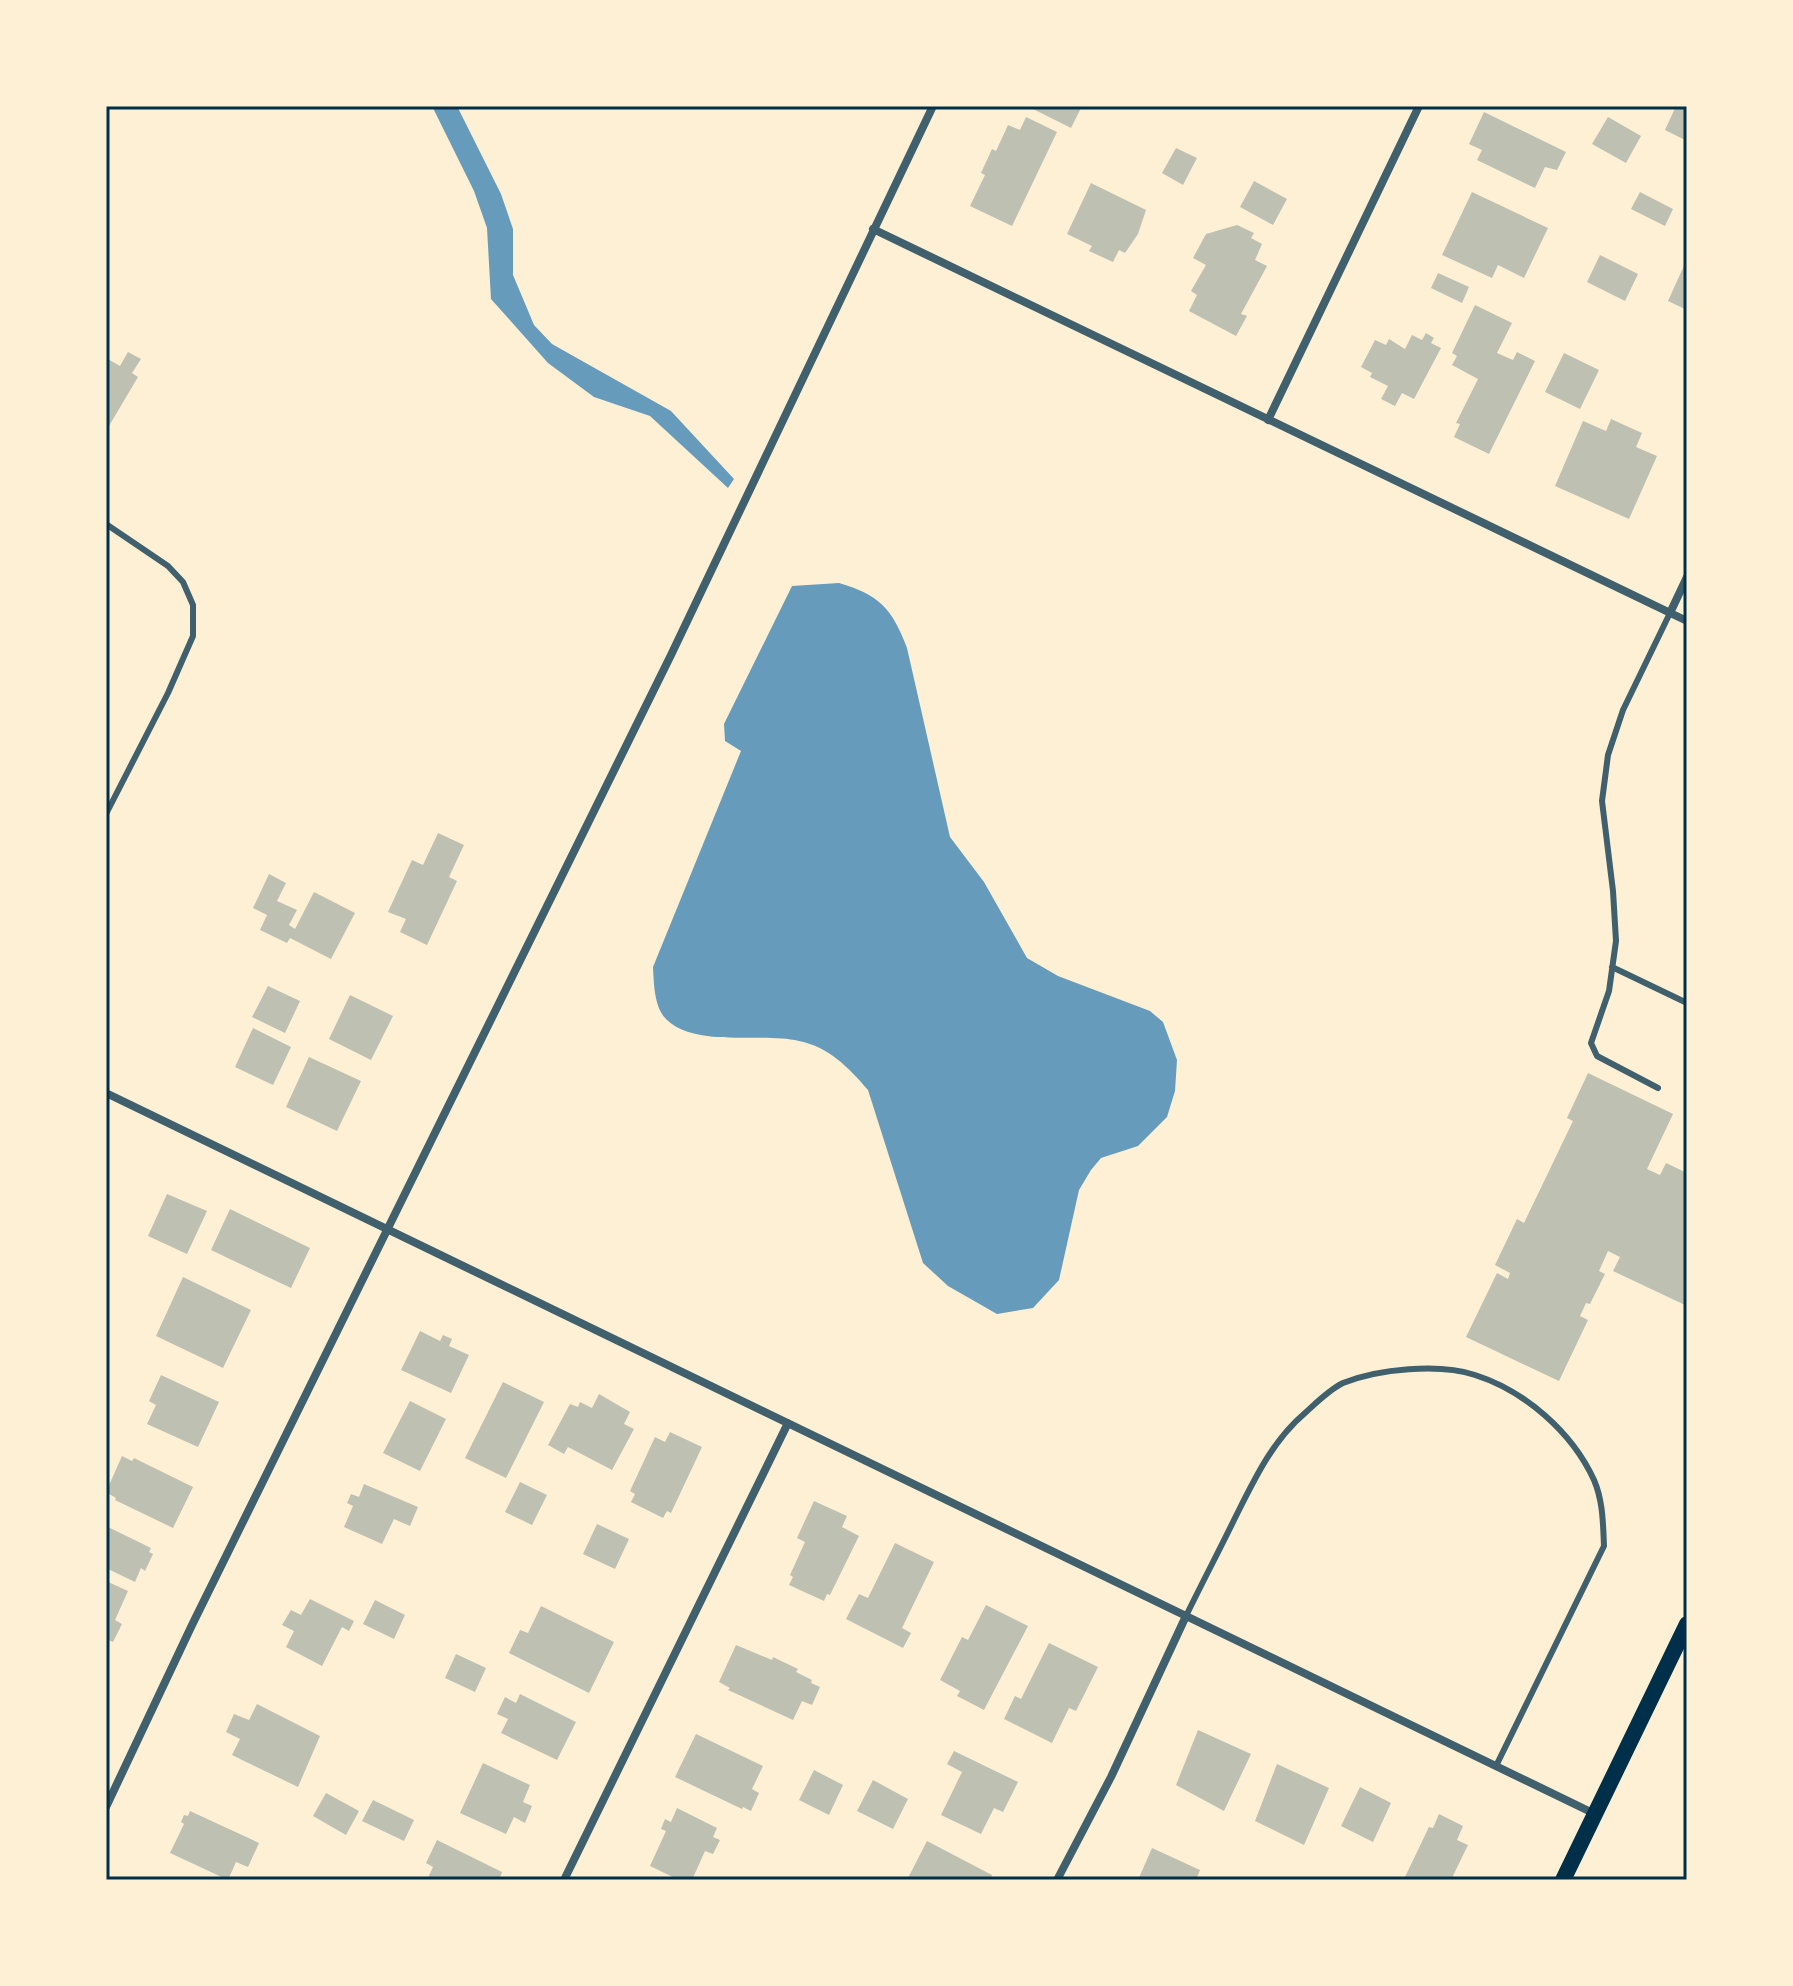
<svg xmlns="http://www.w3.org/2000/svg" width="1793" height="1986" viewBox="0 0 1793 1986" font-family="'Zilla Slab',serif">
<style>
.water{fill:#669bbc}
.building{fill:#bec0b2}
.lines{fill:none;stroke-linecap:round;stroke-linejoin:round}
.service{stroke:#3f606c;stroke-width:6}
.minor{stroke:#3f606c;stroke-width:8}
.secondary{stroke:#003049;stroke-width:16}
.neatline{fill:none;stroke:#003049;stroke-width:3}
</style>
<rect width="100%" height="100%" fill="#fdf0d5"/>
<path class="water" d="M432,106H457L501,194L513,229V275L534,325L552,344L671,411L734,479L728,488L650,416L594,397L548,363L491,299L487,228L474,191Z
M839,583C879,595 892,608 907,648L950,837L984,882L1027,958L1058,976L1150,1011L1163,1022L1177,1060L1175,1091L1167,1117L1138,1146L1101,1158L1091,1170L1079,1190L1059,1280L1033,1308L997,1314L948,1286L923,1263L868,1090C849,1068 829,1047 799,1041C761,1032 697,1048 667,1020C654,1008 654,984 653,967L741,751L725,741L724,724L792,586Z"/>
<path class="building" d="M1034,106H1082L1071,128L1033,109Z
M1676,106H1687V141L1665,130Z
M1484,112L1566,152L1557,170L1545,167L1535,188L1477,160L1482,150L1469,144Z
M1026,117L1057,132L1012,226L970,206L985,175L981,173L992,149L996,151L1008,125L1020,130Z
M1608,117L1641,136L1626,163L1592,144Z
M1176,148L1197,158L1183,185L1162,173Z
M1254,181L1287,199L1273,225L1240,207Z
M1091,183L1146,210L1138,234L1125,253L1119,250L1113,262L1089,251L1092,246L1067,234Z
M1472,192L1548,228L1524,278L1498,265L1492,278L1442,255Z
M1640,192L1673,209L1665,226L1631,209Z
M1237,225L1254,233L1251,238L1262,244L1255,260L1267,266L1241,314L1247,316L1236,336L1189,311L1197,295L1191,291L1206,265L1193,258L1206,234Z
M1600,255L1638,274L1625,301L1587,282Z
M1687,259V310L1668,301Z
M1438,273L1469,287L1462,303L1431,288Z
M1475,305L1512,323L1497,353L1513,360L1517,352L1535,361L1489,454L1454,437L1460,424L1456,423L1478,379L1452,365L1457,356L1452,353Z
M1426,333L1434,338L1431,343L1441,348L1414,399L1402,393L1395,406L1381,399L1388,386L1370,377L1372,373L1361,367L1375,340L1386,345L1389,339L1405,349L1412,335L1422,340Z
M128,352L141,359L132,373L138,377L106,431V358L120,366Z
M1564,353L1599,370L1580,409L1545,392Z
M1611,419L1642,433L1636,447L1657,456L1629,519L1555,486L1583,421L1606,431Z
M438,833L464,845L449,877L457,881L427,945L400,932L406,919L388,912L412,860L423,865Z
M269,874L286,883L277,901L297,910L289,925L295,929L314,892L355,913L331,959L290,938L287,943L260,930L267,915L253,908Z
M268,986L300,1001L285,1033L252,1017Z
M350,995L393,1016L371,1060L329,1039Z
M253,1028L291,1047L273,1085L235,1067Z
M309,1057L361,1081L337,1131L286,1107Z
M1588,1073L1673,1114L1647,1169L1660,1175L1666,1163L1687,1173V1306L1613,1271L1620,1257L1608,1251L1599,1271L1605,1274L1590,1304L1586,1303L1580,1316L1588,1320L1559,1381L1466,1337L1497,1273L1508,1279L1510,1273L1495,1265L1517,1219L1524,1223L1573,1121L1567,1118Z
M167,1194L207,1211L187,1254L148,1236Z
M230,1209L310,1248L291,1288L211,1250Z
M183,1277L251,1310L223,1368L156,1336Z
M420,1331L440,1341L443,1335L452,1339L449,1346L469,1355L451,1393L401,1370Z
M161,1375L219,1402L198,1447L147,1424L156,1405L149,1401Z
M503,1382L544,1402L506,1478L465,1458Z
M599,1394L630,1412L624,1424L634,1429L612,1470L568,1447L564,1454L548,1445L570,1404L578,1407L580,1402L592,1408Z
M410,1401L446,1419L420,1471L383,1453Z
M670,1432L702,1447L671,1513L667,1511L663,1518L631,1502L635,1494L630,1491L655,1437L665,1442Z
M122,1456L132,1461L134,1458L193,1487L173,1528L115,1500L116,1498L106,1492Z
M520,1482L547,1495L532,1525L505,1512Z
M364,1484L418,1507L410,1526L394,1519L382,1544L344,1527L353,1506L347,1503L351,1494L359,1497Z
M814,1501L847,1516L842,1527L859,1536L830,1595L827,1594L824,1601L789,1585L793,1577L790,1575L805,1542L797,1538Z
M597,1524L629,1539L615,1569L583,1554Z
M106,1526L151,1548L149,1552L153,1554L145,1571L141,1568L135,1582L106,1568Z
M895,1543L934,1562L902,1628L911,1633L903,1648L846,1619L859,1594L868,1598Z
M106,1581L128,1591L115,1620L122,1624L113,1642L106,1639Z
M310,1599L354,1621L349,1631L342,1627L322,1666L286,1647L294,1631L282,1625L291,1610L301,1615Z
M375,1600L405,1615L394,1639L363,1624Z
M986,1605L1028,1626L984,1710L957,1696L960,1691L940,1680L962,1637L968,1640Z
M541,1606L614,1642L589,1693L509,1653L520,1630L528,1633Z
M1049,1643L1098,1667L1076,1711L1069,1708L1052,1743L1004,1719L1015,1696L1021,1699Z
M736,1645L772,1660L773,1657L798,1669L796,1672L812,1680L811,1683L820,1687L812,1705L802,1701L793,1720L728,1690L730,1688L719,1682Z
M456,1654L486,1668L475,1692L445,1678Z
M520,1694L576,1722L557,1760L501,1733L508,1719L497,1714L505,1697L516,1703Z
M257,1704L320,1736L298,1787L232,1755L240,1739L226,1732L234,1714L249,1720Z
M1198,1730L1251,1754L1224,1811L1176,1785Z
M696,1734L763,1766L752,1789L759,1793L751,1811L743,1807L742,1809L675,1777Z
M954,1751L1018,1782L1003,1812L994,1808L981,1834L941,1815L962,1772L947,1764Z
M483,1763L530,1785L523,1802L532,1806L525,1823L514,1817L506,1834L460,1813Z
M1277,1764L1329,1788L1304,1845L1255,1821Z
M814,1770L843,1785L829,1815L799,1800Z
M873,1780L908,1799L893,1829L857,1811Z
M1360,1787L1391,1803L1373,1842L1341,1826Z
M326,1793L359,1811L346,1835L313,1816Z
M373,1800L414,1820L404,1841L362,1821Z
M677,1808L717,1828L713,1837L720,1840L713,1854L705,1851L692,1880H679L650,1866L666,1831L661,1829L665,1819L671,1822Z
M190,1811L259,1843L248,1867L236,1862L228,1880L170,1853L184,1824L181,1822L184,1815L188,1816Z
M1439,1814L1463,1826L1457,1840L1468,1845L1451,1880H1411L1405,1877L1429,1827L1433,1828Z
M437,1840L502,1872L499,1880H427L433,1867L426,1863Z
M927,1841L992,1875L990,1880H907Z
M1152,1848L1200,1870L1196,1880H1138Z"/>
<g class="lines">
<path class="service" d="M106,524L168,566L183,582L193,605V636L168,693L106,814
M1612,967L1687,1003
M1658,1088L1597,1056L1591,1043L1609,991L1616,941L1613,891L1602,801L1608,755L1623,710L1670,613
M1186,1616C1202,1583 1219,1551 1235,1518C1254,1480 1272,1441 1305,1413C1316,1403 1330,1389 1343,1383C1378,1369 1439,1363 1475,1375C1525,1391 1572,1432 1594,1480C1603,1501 1603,1523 1604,1546L1496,1766"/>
<path class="minor" d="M873,229L1687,621
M1268,420L1419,106
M1670,613L1687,577
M106,1093L1595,1814
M106,1807L192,1625L671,655L933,106
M564,1880L788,1423
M1057,1880L1111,1777L1186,1616"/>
<path class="secondary" d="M1563,1880L1687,1624"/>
</g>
<rect width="1793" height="1986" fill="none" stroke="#fdf0d5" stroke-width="216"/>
<rect x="108" y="108" width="1577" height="1770" class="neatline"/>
</svg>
